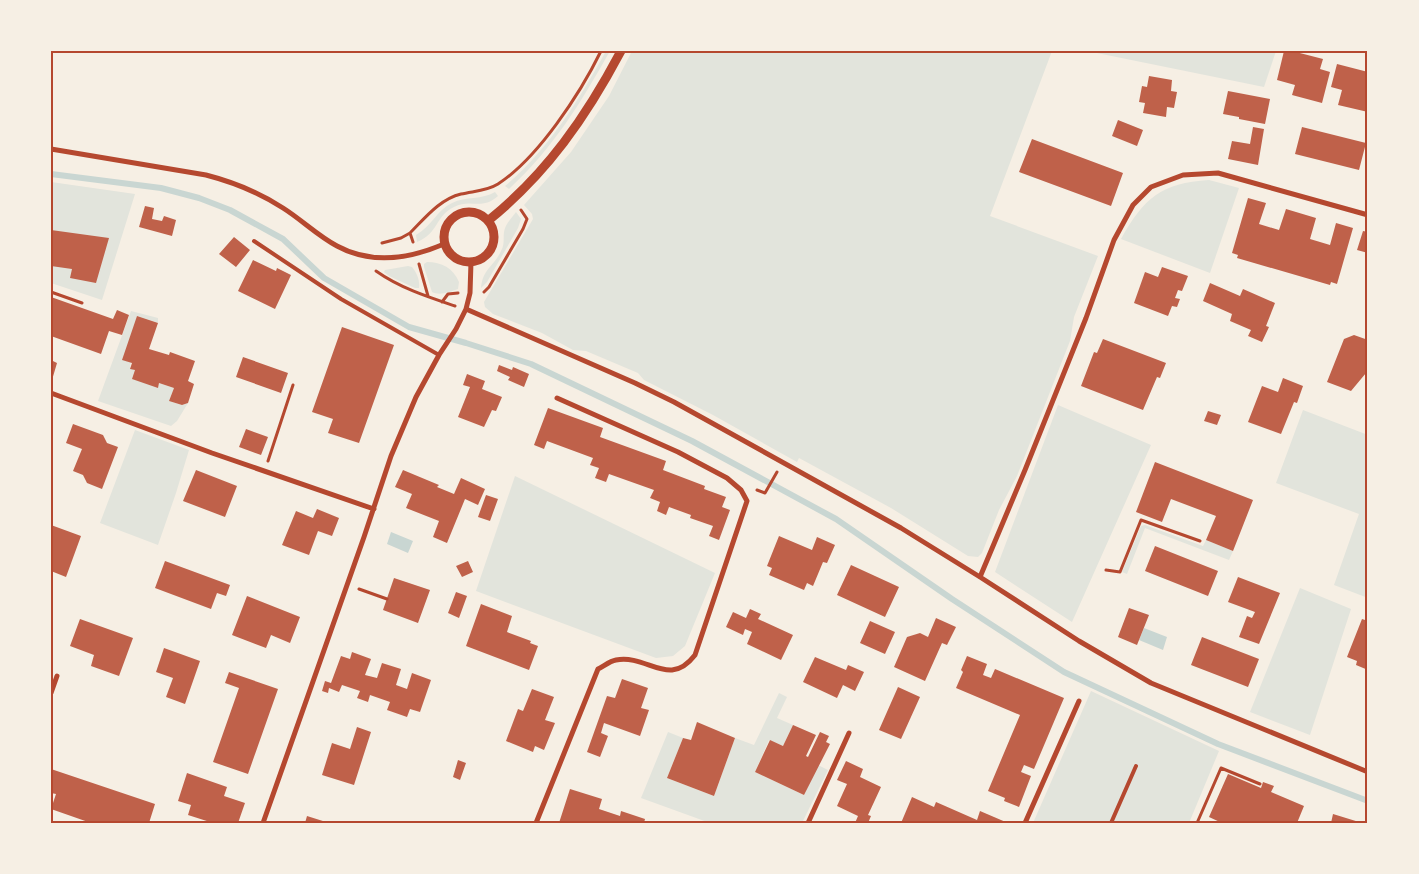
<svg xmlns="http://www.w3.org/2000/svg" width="1419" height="874" viewBox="0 0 1419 874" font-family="'Source Sans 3',sans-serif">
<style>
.green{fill:#e2e4dc}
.water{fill:#c9d6d2}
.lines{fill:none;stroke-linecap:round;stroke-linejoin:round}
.stream{stroke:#c9d6d2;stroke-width:6}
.building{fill:#bf614a}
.path{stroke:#b5482f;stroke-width:3}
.service{stroke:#b5482f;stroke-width:4}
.minor{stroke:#b5482f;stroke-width:5}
.tertiary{stroke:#b5482f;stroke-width:9}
.neatline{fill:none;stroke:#b5482f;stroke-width:2}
</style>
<rect width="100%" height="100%" fill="#f6efe4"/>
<path class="green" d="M606,51H610C580,104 554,147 509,189L505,186C549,149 579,100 606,51Z
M632,51H1052L990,216L1098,256L1074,317L1070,341L1017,476L999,510L982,553L978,557L968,556L891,508L799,458L797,462L713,415L644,380L638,373L586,351L573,350L542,333L493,314L485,307L484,302L533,219L532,214L524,205L571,152L609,96Z
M1087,51H1276L1264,87Z
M1209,180L1239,188L1210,273L1121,239C1144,198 1161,183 1209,180Z
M51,182L135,194L102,300L51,283Z
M495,192L498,196C481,211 471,198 454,207C435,216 439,233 417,242L416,235C431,227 437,210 452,203C466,196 482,200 495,192Z
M516,212L521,219L518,228L487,282L481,288C483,268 493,268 501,251C505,244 503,239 504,232C505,224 512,218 516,212Z
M427,262C442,262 453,268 459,282L458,289C450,292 439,296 432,292L424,267V264Z
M408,266L412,267C417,273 420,280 419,288H415L389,276L384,272L385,270Z
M131,311L158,318V323L137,316L130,368L135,370L158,387L159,383L174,388L169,401L182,405L188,403L177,421L171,426L98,401Z
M1058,405L1151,445L1072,622L995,572Z
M1303,410L1368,435V598L1334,585L1359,514L1276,483Z
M135,430L189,450L176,493L158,545L100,523Z
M515,476L715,573L685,646L673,656L656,658L476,591Z
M1145,525L1203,546L1206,540L1233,551L1229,560L1145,528L1127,574L1122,572L1141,526Z
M1300,588L1351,609L1310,735L1250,712Z
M1091,691L1219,751L1189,823H1033Z
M779,693L787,697L777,718L793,725L783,746L769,740L755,772L804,795L818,765L828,770L802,823H710L641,798L668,732L683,738L667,778L714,796L735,738L754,745Z"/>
<path class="water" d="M391,532L413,541L408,553L387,544Z
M1144,628L1167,637L1163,650L1139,640Z"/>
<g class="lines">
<path class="stream" d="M51,174L161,188L199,198L230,210L283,239L324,278L409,327L466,343L531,364L692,441L836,519L952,599L1064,672L1218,744L1368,801"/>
</g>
<path class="building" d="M1284,51H1292L1323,59L1320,69L1330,72L1322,103L1292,95L1295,85L1277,80Z
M1337,64L1368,72V112L1338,105L1342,90L1331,87Z
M1149,76L1172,80L1171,91L1177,92L1174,108L1167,107L1166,117L1143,113L1145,103L1139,102L1142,86L1147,87Z
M1228,91L1270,99L1265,124L1239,119V117L1223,114Z
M1118,120L1143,130L1137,146L1112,136Z
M1253,127L1264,129L1258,165L1228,159L1232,141L1250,144Z
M1302,127L1366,143L1359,170L1295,154Z
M1032,139L1123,173L1111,206L1019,172Z
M1248,198L1266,203L1259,224L1279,230L1286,209L1316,218L1310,239L1330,245L1336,223L1353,228L1337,284L1331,282L1330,285L1237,258L1238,255L1232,253Z
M145,206L154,208L152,219L162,221L164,216L176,220L172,236L139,227Z
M51,230L109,238L96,283L70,278L72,269L51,266Z
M1363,231L1368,232V253L1357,250Z
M234,237L250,250L236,267L219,254Z
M253,260L276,271L277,268L291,275L275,309L238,291Z
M1162,267L1188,276L1182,291L1178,290L1175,298L1180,299L1177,307L1172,306L1168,316L1134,303L1145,272L1158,277Z
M1210,283L1240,296L1243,289L1275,303L1266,326L1269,327L1262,342L1248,336L1251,330L1230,321L1232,314L1203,301Z
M51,297L113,319L117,310L129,315L122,335L109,331L101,354L51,336Z
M137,316L158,323L149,349L169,355L170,352L195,361L188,381L194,384L188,403L182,405L169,401L174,388L159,383L158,388L132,379L135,370L130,369L132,363L122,360Z
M342,327L394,345L359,443L328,433L333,419L312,412Z
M1354,335L1368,340V373H1366L1351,391L1327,382L1344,339Z
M1103,339L1166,363L1160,378L1157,377L1143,410L1081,386L1094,352L1097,353Z
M243,357L288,373L281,393L236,377Z
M51,360L57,363L52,380H51Z
M499,365L512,370L513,367L529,374L524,387L508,380L510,377L497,371Z
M467,374L485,381L482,389L502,397L496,411L492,410L484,427L458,417L470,387L463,385Z
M1283,378L1303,386L1297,403L1294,402L1281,434L1248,422L1262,386L1278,392Z
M548,408L603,428L600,437L666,461L663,470L705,486L704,489L726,497L722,507L730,510L719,540L709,536L713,526L690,518L691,515L669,507L666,515L657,511L660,502L650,498L654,490L609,474L606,482L595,478L599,468L590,465L593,458L547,441L544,449L534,445Z
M1208,411L1221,415L1217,425L1204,421Z
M73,424L103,435L107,443L118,447L102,489L87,483L83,475L73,471L82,449L66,443Z
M246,429L268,437L261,455L239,447Z
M1155,462L1253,500L1233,551L1206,540L1216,516L1171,499L1162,522L1136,512Z
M196,470L237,486L225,517L183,501Z
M403,470L439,485L437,487L454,494L461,478L485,489L478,505L465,499L447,543L433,537L439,521L406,508L412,494L395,487Z
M486,495L498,499L490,521L478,517Z
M317,509L339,518L332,536L318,531L309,555L282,545L296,511L313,518Z
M51,525L81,536L66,577L51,571Z
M779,536L812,550L817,537L835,545L827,563L823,562L813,586L807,583L804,590L769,575L772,568L767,566Z
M1155,546L1218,571L1208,596L1145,571Z
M165,561L230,585L226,596L217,593L211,609L155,588Z
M468,561L473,572L462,577L456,566Z
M851,565L899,587L885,617L837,595Z
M1238,577L1280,593L1259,644L1239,637L1247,616L1252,618L1255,612L1228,602Z
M394,578L430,590L418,623L383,610Z
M456,592L467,596L459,618L448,613Z
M247,596L300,617L290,643L271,635L266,648L232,635Z
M481,604L512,616L507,632L531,641L530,643L538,646L529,670L466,646Z
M1129,608L1149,615L1137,645L1118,637Z
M750,609L761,614L758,619L793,635L781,660L747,644L752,632L745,629L743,635L726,627L733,612L746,618Z
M936,618L956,627L947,645L942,643L925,681L894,667L907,637L920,633L928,637Z
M80,619L133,638L119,676L91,666L94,655L70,646Z
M1362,619L1368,621V670L1356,665L1357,661L1347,657Z
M870,621L895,632L885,654L860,643Z
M1202,637L1259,659L1248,687L1191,665Z
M164,648L200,661L185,704L166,697L173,678L156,672Z
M352,652L371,659L365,675L377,678L382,663L401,669L396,685L407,689L412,673L431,680L420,712L410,709L407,717L387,710L390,702L370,695L368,702L357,698L360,691L342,685L339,692L329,688L328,693L322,691L325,681L331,683L341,656L350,659Z
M967,656L987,664L983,675L991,678L995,669L1064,698L1034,769L1024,765L1021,772L1031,776L1019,807L1004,801L1005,798L988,791L1020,715L956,688L963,672L961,670Z
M815,657L846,670L848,665L864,672L855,691L843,685L837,698L803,682Z
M229,672L278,689L248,774L213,762L239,688L225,683Z
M622,679L648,688L641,708L649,710L640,736L604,723L601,733L608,736L600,757L587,752L607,696L615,698Z
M898,687L920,697L901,739L879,730Z
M532,689L554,697L545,720L555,723L544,750L535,746L533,752L506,741L518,709L523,711Z
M697,722L735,738L714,796L667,778L683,738L691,740Z
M793,725L816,735L806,756L808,757L820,732L829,736L826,742L830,744L804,795L755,772L770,740L783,746Z
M357,727L371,732L354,785L322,775L332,743L350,749Z
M458,760L466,763L460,780L453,777Z
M846,761L863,769L860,777L881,787L868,815L871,816L868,823H855L858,816L837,806L847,784L837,780Z
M51,769L155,804L149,823H91L51,809L56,794L51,793Z
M187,773L227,787L224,796L245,803L238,823H213L188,815L191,805L178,801Z
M1228,774L1261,788L1263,782L1274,786L1271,792L1304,806L1297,823H1222L1209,817Z
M570,789L602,799L599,809L620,816L621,811L645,819L644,823H559Z
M912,797L934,807L936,802L977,820L980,811L1008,823H901Z
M1333,814L1359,822V823H1331Z
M307,816L326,822V823H305Z"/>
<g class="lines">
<path class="path" d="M413,242L410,233C425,218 440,199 461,194C474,191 487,191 498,184C538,158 580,94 601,51
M382,243L401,238L410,233
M419,264L428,296
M376,271C400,288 428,297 455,306
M51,292L82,303
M484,292L489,287L523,229L527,219L521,210
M442,302L448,294L458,293
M268,461L293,385
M757,490L765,493L777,472
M1106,570L1120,572L1141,520L1200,541
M359,589L387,599
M1197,823L1221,768L1260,784"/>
<path class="service" d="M254,241L341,299L439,355
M1111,823L1136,766"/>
<path class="minor" d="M51,149L206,175C233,182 260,193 283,208C302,220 318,236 337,246C372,265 409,259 444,244
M466,309L635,383L674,402L901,528L980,577L1079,641L1151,683L1368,772
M51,393L212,453L374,509
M980,577L1025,470L1086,318L1114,240L1133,205L1151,187L1183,175L1218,173L1368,215
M51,693L57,676
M263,823L364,537L391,456L416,397L439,355L456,329L466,309L470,293L471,262
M536,823L598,669C604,666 610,661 616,660C648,654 669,689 695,655L747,501L741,490L727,478L678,452L557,398
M808,823L849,733
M1025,823L1079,701"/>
<path class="tertiary" d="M444 237a25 25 0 1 1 50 0a25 25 0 1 1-50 0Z
M489,220C547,173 586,117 621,51"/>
</g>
<rect width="1419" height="874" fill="none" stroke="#f6efe4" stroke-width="105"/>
<rect x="52" y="52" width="1314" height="770" class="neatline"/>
</svg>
